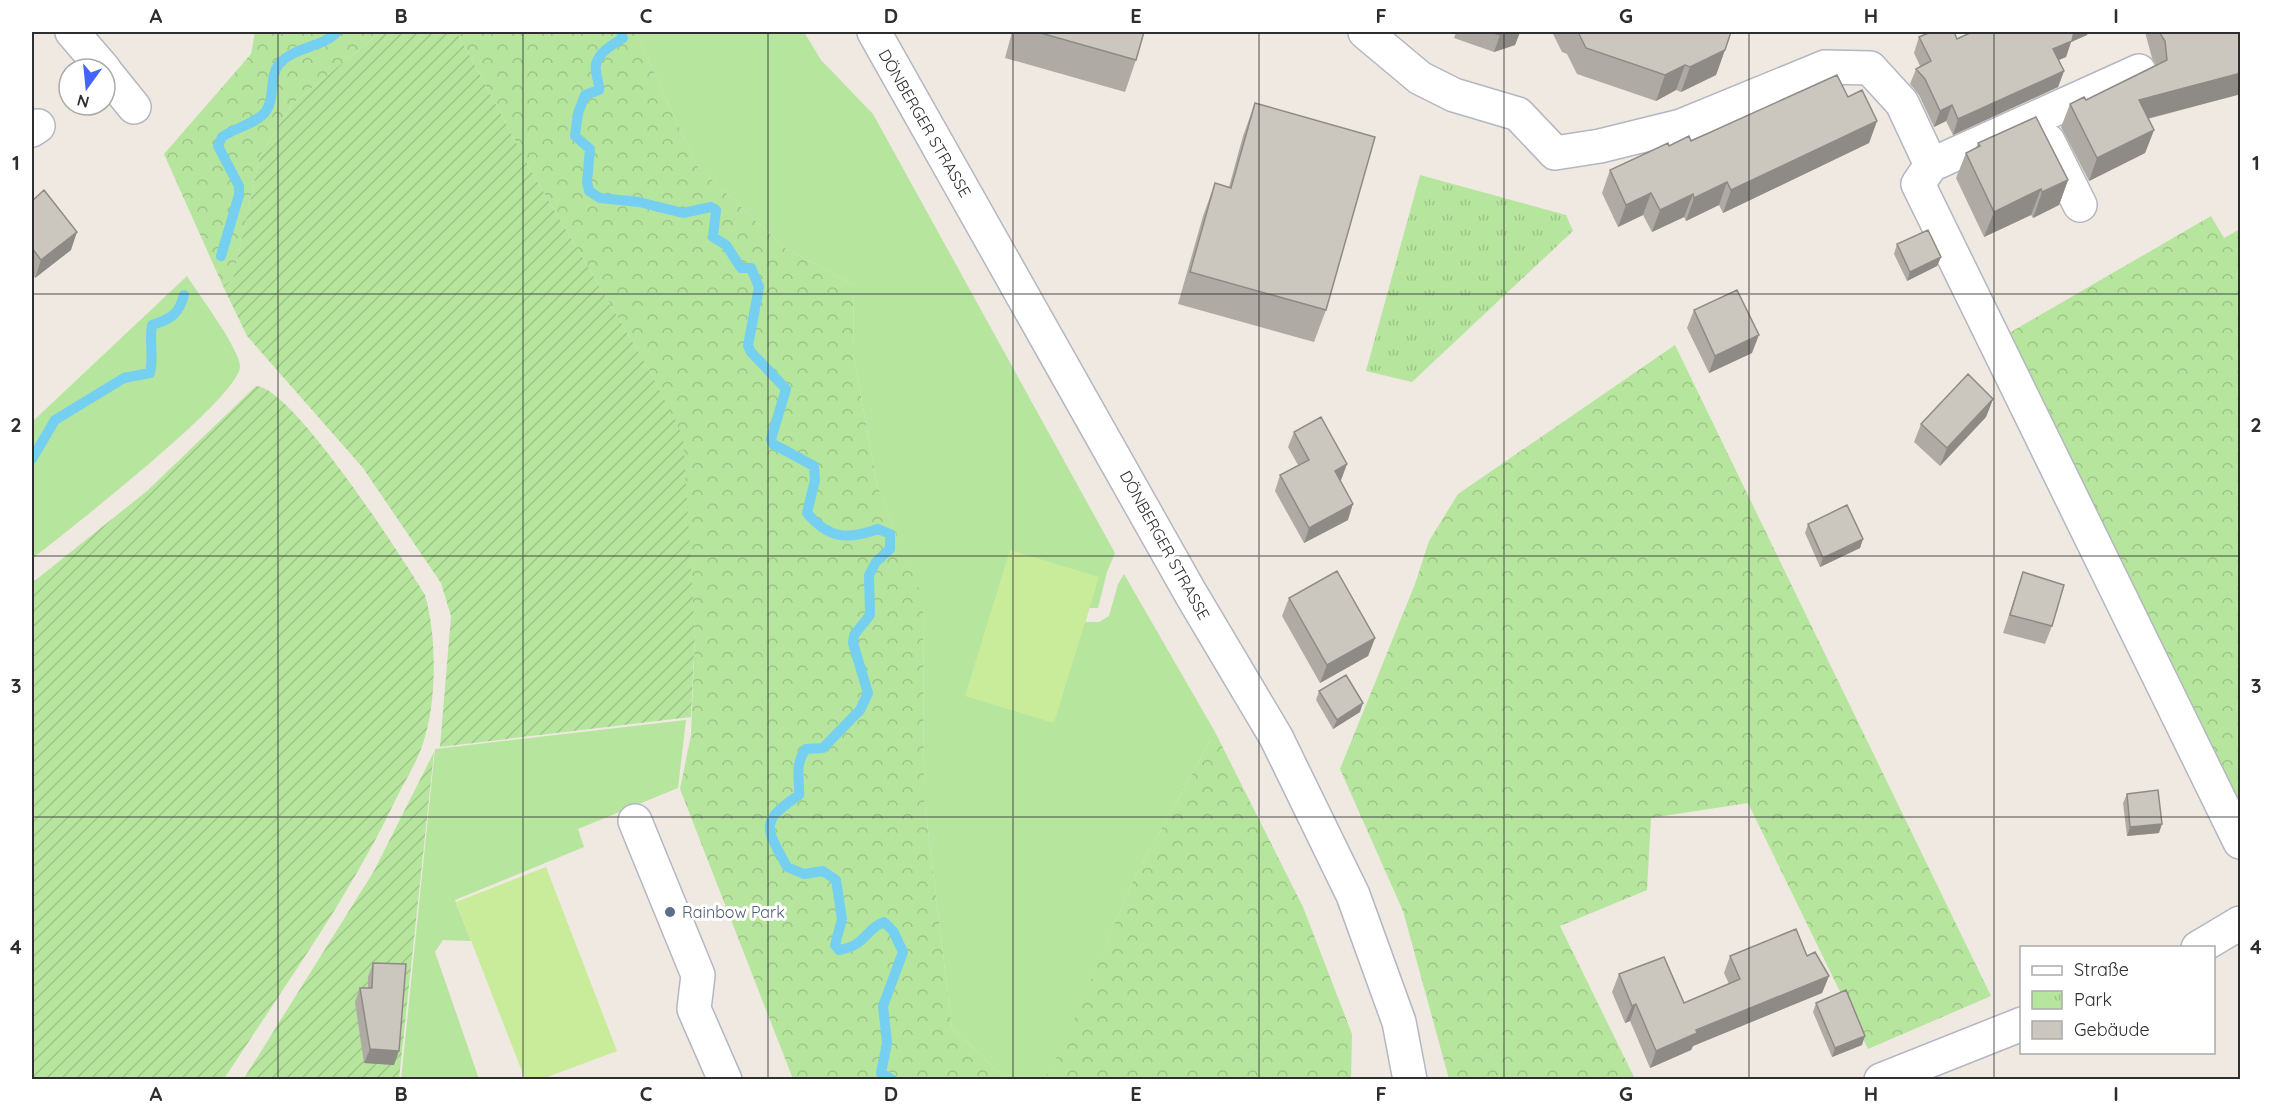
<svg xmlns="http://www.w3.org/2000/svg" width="2272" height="1111" viewBox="0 0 2272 1111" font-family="Quicksand,sans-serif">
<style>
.grass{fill:#b6e59e}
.forest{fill:url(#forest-crowns)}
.park{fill:url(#park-tufts)}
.garden{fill:url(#garden-furrows)}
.pitch{fill:#c9ec9a}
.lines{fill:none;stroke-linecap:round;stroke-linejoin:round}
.stream{stroke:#75cff0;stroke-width:10}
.minor-casing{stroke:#b4b7c1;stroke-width:36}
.minor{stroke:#fff;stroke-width:33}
.wall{fill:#afaba4}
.shaded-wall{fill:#8e8b86}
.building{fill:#cbc7bf;stroke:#8e8b86;stroke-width:1.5}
.grid{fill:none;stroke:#2e2e2e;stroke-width:1.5;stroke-opacity:0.55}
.service-dot{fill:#5c6f8a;stroke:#fff;stroke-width:2}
.labels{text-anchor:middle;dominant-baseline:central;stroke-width:6;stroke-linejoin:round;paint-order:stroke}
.street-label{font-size:16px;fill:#2e2e2e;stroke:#fff}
.service-label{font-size:16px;fill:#4e5e75;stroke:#fff;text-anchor:start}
.neatline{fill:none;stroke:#2e2e2e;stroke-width:2}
.grid-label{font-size:20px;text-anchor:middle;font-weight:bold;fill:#2e2e2e}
</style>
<defs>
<pattern id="forest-crowns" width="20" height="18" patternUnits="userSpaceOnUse" patternTransform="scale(1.5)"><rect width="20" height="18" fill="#b6e59e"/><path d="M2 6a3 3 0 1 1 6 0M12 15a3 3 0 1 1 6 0" fill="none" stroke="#9dc588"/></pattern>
<pattern id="park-tufts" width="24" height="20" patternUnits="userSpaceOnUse" patternTransform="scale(1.5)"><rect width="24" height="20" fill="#b6e59e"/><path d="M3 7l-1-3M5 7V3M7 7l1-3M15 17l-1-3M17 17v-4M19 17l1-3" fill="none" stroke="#9dc588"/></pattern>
<pattern id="garden-furrows" width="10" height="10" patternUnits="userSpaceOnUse" patternTransform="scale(1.5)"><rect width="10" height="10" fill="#b6e59e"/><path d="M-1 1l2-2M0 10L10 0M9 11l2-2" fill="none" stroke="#9dc588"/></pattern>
</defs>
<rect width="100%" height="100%" fill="#efe9e1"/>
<path class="grass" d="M639,32H804L821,60L873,114L1115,553L1107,572L1098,608H1089L1099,577L1054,723L1085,622H1099L1109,616L1118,584L1124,574L1215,732L1133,881L1062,1049L1044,1079H1006L952,1028L924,797L923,600L877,485L853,352L854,285L785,248L697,166L639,40Z
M187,276C199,295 239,348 240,366C241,397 63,534 32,559V422Z
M686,720L678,788L578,829L584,847L455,900L471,941L443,940L435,952L479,1079L401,1080L435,749Z"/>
<path class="forest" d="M255,32H381L293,103L260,156L233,280L223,286L164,154L251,54Z
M457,32H639V40L697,166L785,248L854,285L853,352L877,485L923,599L924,797L952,1028L1006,1079H793L680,789L691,735L695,634L682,436L648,368L534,176Z
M2211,216L2224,238L2240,229V816L2004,336Z
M1675,345L1991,996L1868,1049L1748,803L1651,818L1647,890L1560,926L1635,1079H1449L1403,911L1340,769L1415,584L1429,541L1458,494Z
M1215,732L1303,907L1352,1034L1351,1079H1044L1062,1048L1133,881Z"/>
<path class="park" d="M1420,175L1566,215L1573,231L1412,382L1366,371Z"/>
<path class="garden" d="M381,32H457L534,176L648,368L683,436L695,634L691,717L440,747L451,616L441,583L363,468L247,336L223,286L233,279L260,156L293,103Z
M256,386C292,386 404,560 425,595C437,636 437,703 423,743C417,763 404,782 395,801C348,899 283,988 224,1079H32V583L147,491Z
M434,752L399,1079L243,1080L374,871Z"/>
<path class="pitch" d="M1010,550L1099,577L1054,723L965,696Z
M546,867L617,1051L542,1079H525L456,902Z"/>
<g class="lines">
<path class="stream" d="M621,32L623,38C612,45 593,55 596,71C597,79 599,82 599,90L585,95L578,113L575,136L590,149L587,182L589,191L600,198L639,202L683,213L711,207L716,210L713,237L726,245L741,268H751L759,287L748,346L751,352L786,389L771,439L773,444L814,466L815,480L807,513C829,539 847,540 878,529L890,534V549L876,562L869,575L870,615L854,635L853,643L868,693L860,710L823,748L806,749C794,765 800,777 799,795C758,823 766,827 787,867L804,874L823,871L836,880L842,919L835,945L839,950C866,946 866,928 884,922L893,931L903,952L883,1006L887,1043L881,1073L893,1080
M221,256L239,195V186L218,146L222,137C234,128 258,123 266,111C276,97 268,76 280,63C296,46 322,48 337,32
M32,459L55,420L124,378L150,373C154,356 149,342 152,325C171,319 179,314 184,295"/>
<defs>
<path id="minor" d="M72,32L104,69
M874,32L1191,594L1276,737L1353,895L1399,1022L1410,1080
M1365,32L1420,78L1454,95L1518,114L1555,153L1600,146L1681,126L1825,67L1870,68L1902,103L1931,165
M105,71L134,107
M2139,71L1931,165L1918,184L2240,842
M32,130L38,126
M2048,141L2080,205
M635,821L698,975L694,1009L725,1080
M2198,948L2240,923
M1881,1080L2022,1024"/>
</defs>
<use href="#minor" class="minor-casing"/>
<use href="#minor" class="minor"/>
</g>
<path class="wall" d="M1012,32H1144L1136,60L1125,92L1005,58Z
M1456,32H1520L1515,45L1494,52L1454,38Z
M1552,32H1731L1716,75L1681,92L1676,90L1656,101L1577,74L1567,54L1562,52Z
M2145,32H2241V94L2148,119L2154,130L2145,153L2089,181L2061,127L2070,104L2086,100L2156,65L2152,58Z
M2087,35L2071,42L2066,57L2058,60L2064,71L2058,87L1953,135L1946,121L1934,127L1919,95L1910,84L1916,69L1920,66L1914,53L1919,37L1957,39Z
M1848,97L1877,121L1869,143L1723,213L1719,205L1686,221L1684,217L1652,232L1643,215L1618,227L1602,193L1610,170L1691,141Z
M1255,103L1326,310L1314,342L1178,304L1203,216L1215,183L1229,187L1243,136Z
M1978,143L2068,180L2059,205L2033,218L2031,215L1984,237L1956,178L1966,153L1976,148Z
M32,201L71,250L35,278L32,273Z
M1897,244L1941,257L1937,266L1907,281L1894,254Z
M1694,310L1752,353L1709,373L1687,328Z
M1993,399L1986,417L1940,466L1914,442L1921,424Z
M1294,432L1347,464L1341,480H1340L1348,520L1304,543L1275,491L1280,475L1298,465L1288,447Z
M1808,524L1863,539L1860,548L1820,567L1805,533Z
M2023,572L2052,626L2045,644L2003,633Z
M1289,598L1375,638L1368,656L1320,683L1282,616Z
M1319,691L1360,712L1333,729L1316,700Z
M2127,794L2159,833L2127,836L2123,803Z
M1730,956H1807L1829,976L1822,993L1693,1046L1691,1050L1650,1068L1630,1021L1625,1023L1612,992L1619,974L1684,1003L1729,984L1724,973Z
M373,963L394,1065L364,1063L355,1002L360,988H368V977Z
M1816,1003L1862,1045L1832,1057L1813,1012Z"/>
<path class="shaded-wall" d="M1510,32H1520L1515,45L1494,52L1500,35Z
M2074,32H2089L2087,35L2071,42L2066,57L2047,65L2053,49Z
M1725,50L1716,75L1681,92L1690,67Z
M1685,65L1676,90L1656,101L1665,75Z
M2064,71L2058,87L1953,135L1958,119Z
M2241,73V94L2130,123L2139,100Z
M1952,105L1946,121L1934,127L1940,111Z
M1877,121L1869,143L1723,213L1731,190Z
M2154,130L2145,153L2089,181L2097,158Z
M2068,180L2059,205L2033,218L2042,192Z
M1727,182L1719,205L1686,221L1694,198Z
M2041,189L2031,215L1984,237L1994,212Z
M1651,193L1643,215L1618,227L1626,205Z
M1693,194L1684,217L1652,232L1660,210Z
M77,232L71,250L35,278L41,260Z
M1941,257L1937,266L1907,281L1910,272Z
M1759,335L1752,353L1709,373L1715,356Z
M1993,399L1986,417L1940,466L1947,448Z
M1347,464L1341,480L1329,486L1335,471Z
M1353,504L1348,520L1304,543L1309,528Z
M1863,539L1860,548L1820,567L1823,558Z
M1375,638L1368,656L1320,683L1327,665Z
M1363,703L1360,712L1333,729L1337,720Z
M2162,824L2159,833L2127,836L2130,827Z
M1829,976L1822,993L1693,1046L1691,1050L1650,1068L1656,1051L1696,1030Z
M1636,1004L1630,1021L1625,1023L1632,1006Z
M1865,1036L1862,1045L1832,1057L1835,1048Z
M370,1049L399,1051L394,1065L364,1063Z"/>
<path class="building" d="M1037,32H1144L1136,60Z
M1490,32H1510L1500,35Z
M1578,32H1731L1725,50L1690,67L1685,65L1665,75L1586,48Z
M1931,32H1954L1957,39L1972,32H2074L2072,41L2053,49L2064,71L1958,119L1952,105L1940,111L1925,79L1916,69L1931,61L1919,37Z
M2160,32H2241V73L2139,100L2154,130L2097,158L2070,104L2084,97L2086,100L2167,60L2165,41L2161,35Z
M1837,75L1848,97L1862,90L1877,121L1731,190L1727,182L1694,198L1693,194L1660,210L1651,193L1626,205L1610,170L1668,143L1669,146L1689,136L1691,141Z
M1255,103L1375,137L1326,310L1190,272L1215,183L1231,188Z
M2036,117L2068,180L2042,192L2041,189L1994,212L1966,153L1980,146L1978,143Z
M44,190L77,232L41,260L32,248V201Z
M1928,230L1941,257L1910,272L1897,244Z
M1737,290L1759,335L1715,356L1694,310Z
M1968,374L1993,399L1947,448L1921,424Z
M1321,417L1347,464L1335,471L1353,504L1309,528L1280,475L1309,460L1294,432Z
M1847,505L1863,539L1823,558L1808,524Z
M1337,571L1375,638L1327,665L1289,598Z
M2023,572L2064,585L2052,626L2010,615Z
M1346,675L1363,703L1337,720L1319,691Z
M2158,790L2162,824L2130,827L2127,794Z
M1796,929L1807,956L1815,952L1829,976L1696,1030L1697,1033L1656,1051L1636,1004L1632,1006L1619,974L1664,957L1684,1003L1740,979L1730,956Z
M373,963L406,964L399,1051L370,1049L360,988H372Z
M1846,990L1865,1036L1835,1048L1816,1003Z"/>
<path class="grid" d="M278,32V1080M523,32V1080M768,32V1080M1013,32V1080M1259,32V1080M1504,32V1080M1749,32V1080M1994,32V1080M32,294H2240M32,556H2240M32,817H2240"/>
<circle class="service-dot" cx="670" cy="912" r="6"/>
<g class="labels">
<g class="street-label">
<text transform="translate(925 123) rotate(60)">DÖNBERGER STRASSE</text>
<text transform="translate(1165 545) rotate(61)">DÖNBERGER STRASSE</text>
</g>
<g class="service-label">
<text x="682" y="912">Rainbow Park</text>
</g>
</g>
<rect width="2272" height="1111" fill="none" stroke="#ffffff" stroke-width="66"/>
<rect x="2020" y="946" width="195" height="108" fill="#ffffff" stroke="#ababab" stroke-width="1.5"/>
<rect x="2032" y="966" width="30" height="9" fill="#ffffff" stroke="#ababab" stroke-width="1.5"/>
<text x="2074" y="976" font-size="18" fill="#2e2e2e">Straße</text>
<rect x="2032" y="991" width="30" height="18" fill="url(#park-tufts)" stroke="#ababab" stroke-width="1.5"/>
<text x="2074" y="1006" font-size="18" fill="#2e2e2e">Park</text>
<rect x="2032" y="1021" width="30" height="18" fill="#cbc7bf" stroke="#ababab" stroke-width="1.5"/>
<text x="2074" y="1036" font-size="18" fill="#2e2e2e">Gebäude</text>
<g transform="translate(87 87) rotate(195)"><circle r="28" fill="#ffffff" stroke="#ababab" stroke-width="1.5"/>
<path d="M0-4.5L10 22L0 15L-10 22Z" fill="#4264fb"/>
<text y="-9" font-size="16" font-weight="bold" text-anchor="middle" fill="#2e2e2e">N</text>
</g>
<rect x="33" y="33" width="2206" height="1045" class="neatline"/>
<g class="grid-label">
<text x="156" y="23">A</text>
<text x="401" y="23">B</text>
<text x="646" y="23">C</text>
<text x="891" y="23">D</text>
<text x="1136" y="23">E</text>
<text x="1381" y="23">F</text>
<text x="1626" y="23">G</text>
<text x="1871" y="23">H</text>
<text x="2116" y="23">I</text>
<text x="16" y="170">1</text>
<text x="2256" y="170">1</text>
<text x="16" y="432">2</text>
<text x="2256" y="432">2</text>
<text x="16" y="693">3</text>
<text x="2256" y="693">3</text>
<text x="16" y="954">4</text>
<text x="2256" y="954">4</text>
<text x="156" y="1101">A</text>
<text x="401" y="1101">B</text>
<text x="646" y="1101">C</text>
<text x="891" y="1101">D</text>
<text x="1136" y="1101">E</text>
<text x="1381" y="1101">F</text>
<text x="1626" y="1101">G</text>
<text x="1871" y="1101">H</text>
<text x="2116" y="1101">I</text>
</g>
</svg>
